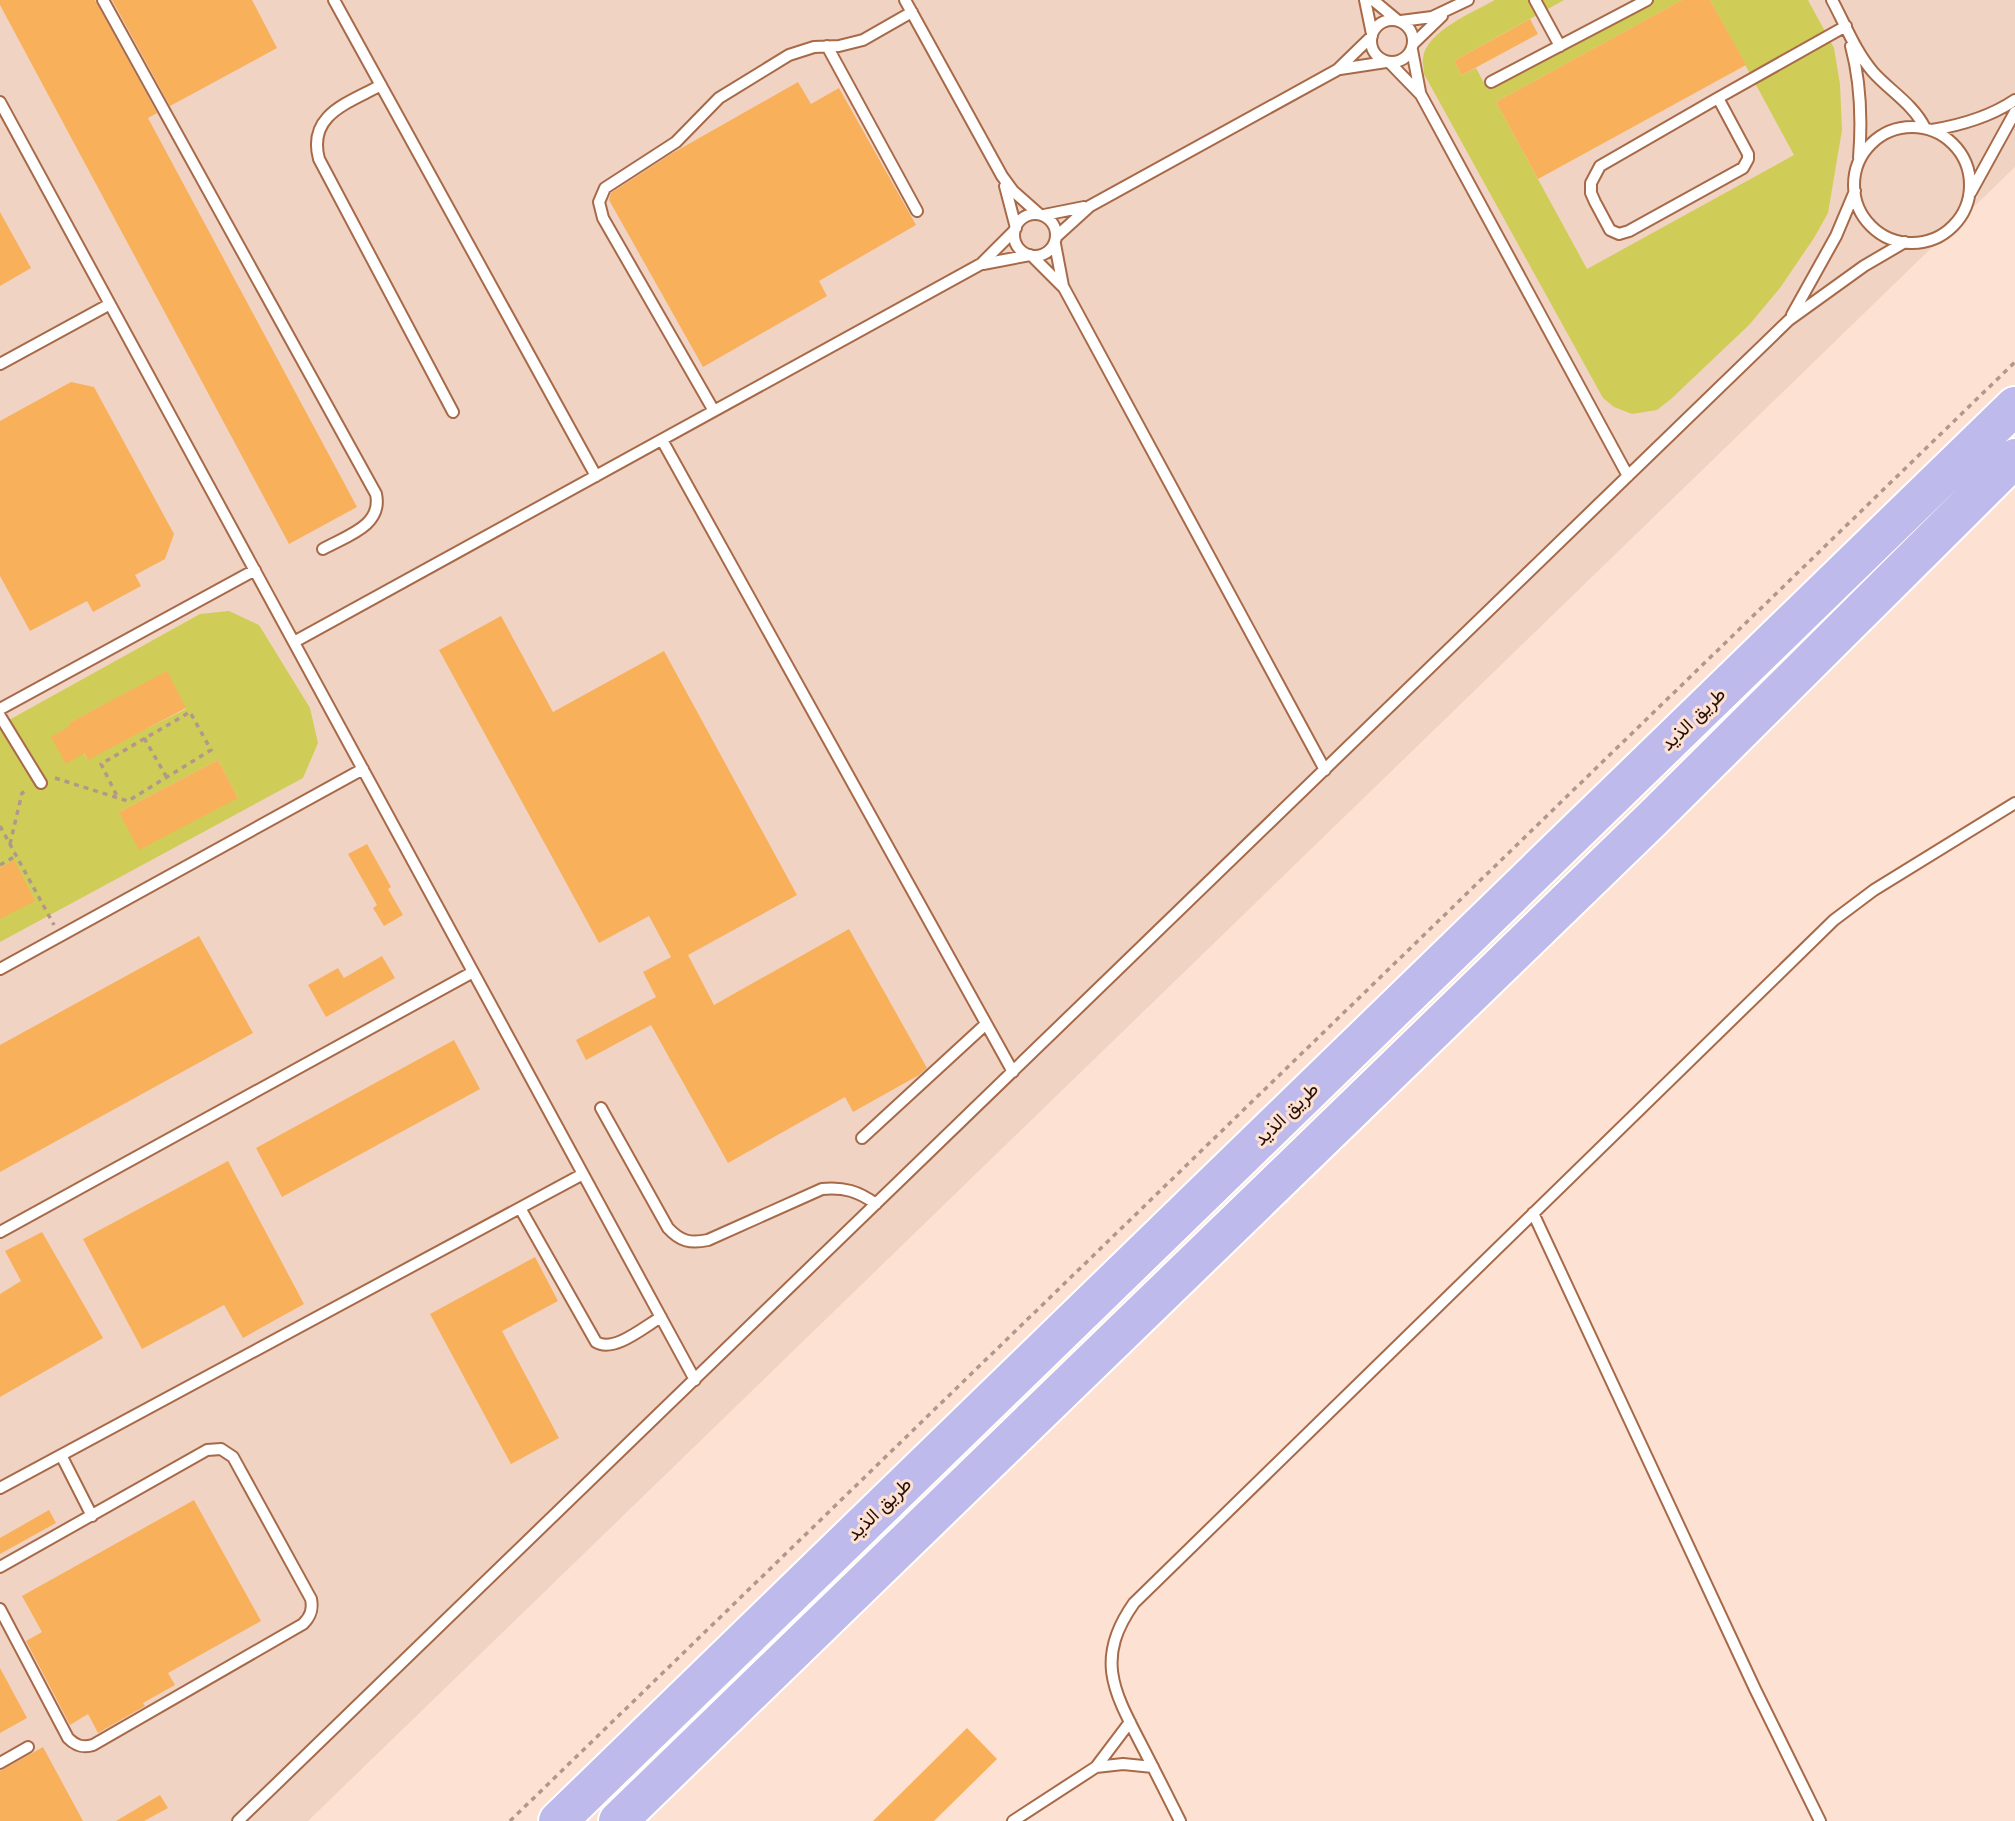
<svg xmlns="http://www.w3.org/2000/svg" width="2015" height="1821" viewBox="0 0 2015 1821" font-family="'Times New Roman',Vazirmatn,serif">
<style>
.built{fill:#f1d3c3}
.green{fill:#cfcd58;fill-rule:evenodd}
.building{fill:#f9b05a}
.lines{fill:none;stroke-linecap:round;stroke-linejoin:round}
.lane-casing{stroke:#a76a49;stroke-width:14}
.highway-casing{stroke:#fff;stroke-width:42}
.path{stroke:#b2988a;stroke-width:3.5;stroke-dasharray:5 5;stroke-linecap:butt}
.lane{stroke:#fff;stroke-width:10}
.highway{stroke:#bebaec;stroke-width:38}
.labels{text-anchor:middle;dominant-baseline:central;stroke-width:6;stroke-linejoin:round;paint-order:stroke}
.street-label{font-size:19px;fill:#270f03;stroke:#fde1d3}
</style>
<rect width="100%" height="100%" fill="#fde1d3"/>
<path class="built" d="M0,0H2015V167L308,1821H0Z"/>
<path class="green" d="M1495,0H1564L1454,61L1462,75L1476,68L1485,85L1638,0H1682L1496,102L1587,269L1794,155L1710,0H1808L1834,48L1840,84L1842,130L1828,213L1814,238L1780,288L1749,325L1671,399L1657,410L1632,414L1614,407L1603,398L1424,74C1424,69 1422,63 1423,58C1426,31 1474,12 1495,0Z
M229,611L259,625L310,708L318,743L303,778L0,942V919L14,861L0,868V725L200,614ZM167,672L186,709L87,759L69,723ZM218,760L238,798L119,812Z"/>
<path class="building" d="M0,0H95L157,113L148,118L357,507L289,544L0,5Z
M112,0H252L277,48L170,106Z
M1682,0H1710L1746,65L1538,179L1496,102Z
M1530,19L1538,34L1462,75L1454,61Z
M798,82L811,104L839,88L916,225L819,281L827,296L703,367L609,200L611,193L671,154Z
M0,212L31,268L0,286Z
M71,382L94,387L174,534L165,559L135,575L141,586L93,612L87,601L30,631L0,576V421Z
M501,616L553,712L664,651L797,895L688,955L714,1005L849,929L927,1068L919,1075L853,1112L845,1097L728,1163L651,1025L586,1060L576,1040L656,997L643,972L671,957L649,916L599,943L439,650Z
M167,671L186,708L88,760L84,753L66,764L51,737L70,726L69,723Z
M218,760L238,798L139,850L119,812Z
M367,844L391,887L388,889L403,915L384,926L373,908L377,905L348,854Z
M14,860L35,901L0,919V868Z
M199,936L253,1033L0,1172V1045Z
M382,956L395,978L326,1017L308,985L338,968L344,978Z
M454,1040L480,1089L282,1197L256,1148Z
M228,1161L304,1304L243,1338L224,1305L142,1349L83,1239Z
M42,1232L103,1338L0,1397V1294L21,1281L5,1251Z
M535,1257L558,1301L502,1331L559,1438L511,1464L430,1314Z
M194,1500L261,1621L168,1673L175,1685L143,1703L145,1706L98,1733L88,1714L70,1725L26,1641L42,1632L22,1596Z
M49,1510L56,1523L0,1554V1538Z
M0,1668L27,1718L0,1733Z
M967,1728L997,1759L934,1821H873Z
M43,1747L83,1821H0V1771Z
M160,1795L168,1808L144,1821H116Z"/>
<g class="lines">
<defs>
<path id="lane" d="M103,0L376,494C383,526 346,536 323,549
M334,0L596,476
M905,0L1002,176L1013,191L1039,214
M1365,0L1372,34
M1373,0L1397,20
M1535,0L1560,46
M1832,0C1845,24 1855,51 1873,72C1890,91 1913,104 1925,128
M1371 41a21 21 0 1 1 42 0a21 21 0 1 1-42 0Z
M1401,21L1432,17L1468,0
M1414,43L1442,16
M827,46L917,211
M1851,46C1861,83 1862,120 1859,158
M1412,50L1420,92
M1389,62L1421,95L1628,476
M1340,69L1386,62
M1491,82L1647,0
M381,85C349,103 307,114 319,159L453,412
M1718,98L1600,166L1591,183V193L1595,202L1610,230L1619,234L1629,231L1743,168L1748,159V154L1718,98L1846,26
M0,102L695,1380
M1854 185a58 58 0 1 1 116 0a58 58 0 1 1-116 0Z
M1932,130C1962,125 1990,117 2015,100
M1005,186L1016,228
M1971,192L2015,112
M1014 235a21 21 0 1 1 42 0a21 21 0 1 1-42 0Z
M1044,215L1084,207
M1057,236L1090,206L1337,70L1372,36
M1055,244L1063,286
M1032,256L1064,288L1325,770
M983,264L1030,255
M1792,315L1836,236L1855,191
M0,364L110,304
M714,411L603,218L599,202L605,188L676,142L719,98L789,55L814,47L839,46L863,40L912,12
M662,440L1013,1072
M294,642L981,264L1015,230
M0,709L255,570
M0,716L41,783
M0,969L363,769
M601,1108L668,1228C680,1241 690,1244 708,1240L822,1189C844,1187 858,1191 876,1204
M862,1138L986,1024
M520,1208L596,1342C614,1353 644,1327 661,1317
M1533,1213L1755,1689L1820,1821
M0,1232L473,972
M61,1455L92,1516
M0,1488L583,1174
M0,1567L207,1450L221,1449L233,1457L311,1599C313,1609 311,1616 303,1624L93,1745C83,1748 76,1746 68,1738L0,1609
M0,1763L28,1747
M1096,1767L1123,1764L1153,1767
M238,1821L1789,320L1864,266L1905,242
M1013,1821L1096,1767L1130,1722
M1180,1821C1167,1795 1154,1769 1141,1744C1113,1690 1095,1658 1134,1603L1834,920L1874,890L2015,803"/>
<path id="highway" d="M558,1821L2015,406
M618,1821L1653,818L2015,458"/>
</defs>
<use href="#lane" class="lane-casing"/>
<use href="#highway" class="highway-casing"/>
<path class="path" d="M144,738L166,776
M55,778L118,798L128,801L211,750L190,712L101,764L118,798
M0,826L54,925
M10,844L22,793L29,790
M0,865L16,856
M510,1821L2015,362"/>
<use href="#lane" class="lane"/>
<use href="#highway" class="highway"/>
</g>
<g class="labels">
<g class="street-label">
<text transform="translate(1693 719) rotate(-44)">طريق الذيد</text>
<text transform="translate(1286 1114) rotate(-44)">طريق الذيد</text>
<text transform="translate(879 1509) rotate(-44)">طريق الذيد</text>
</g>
</g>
</svg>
